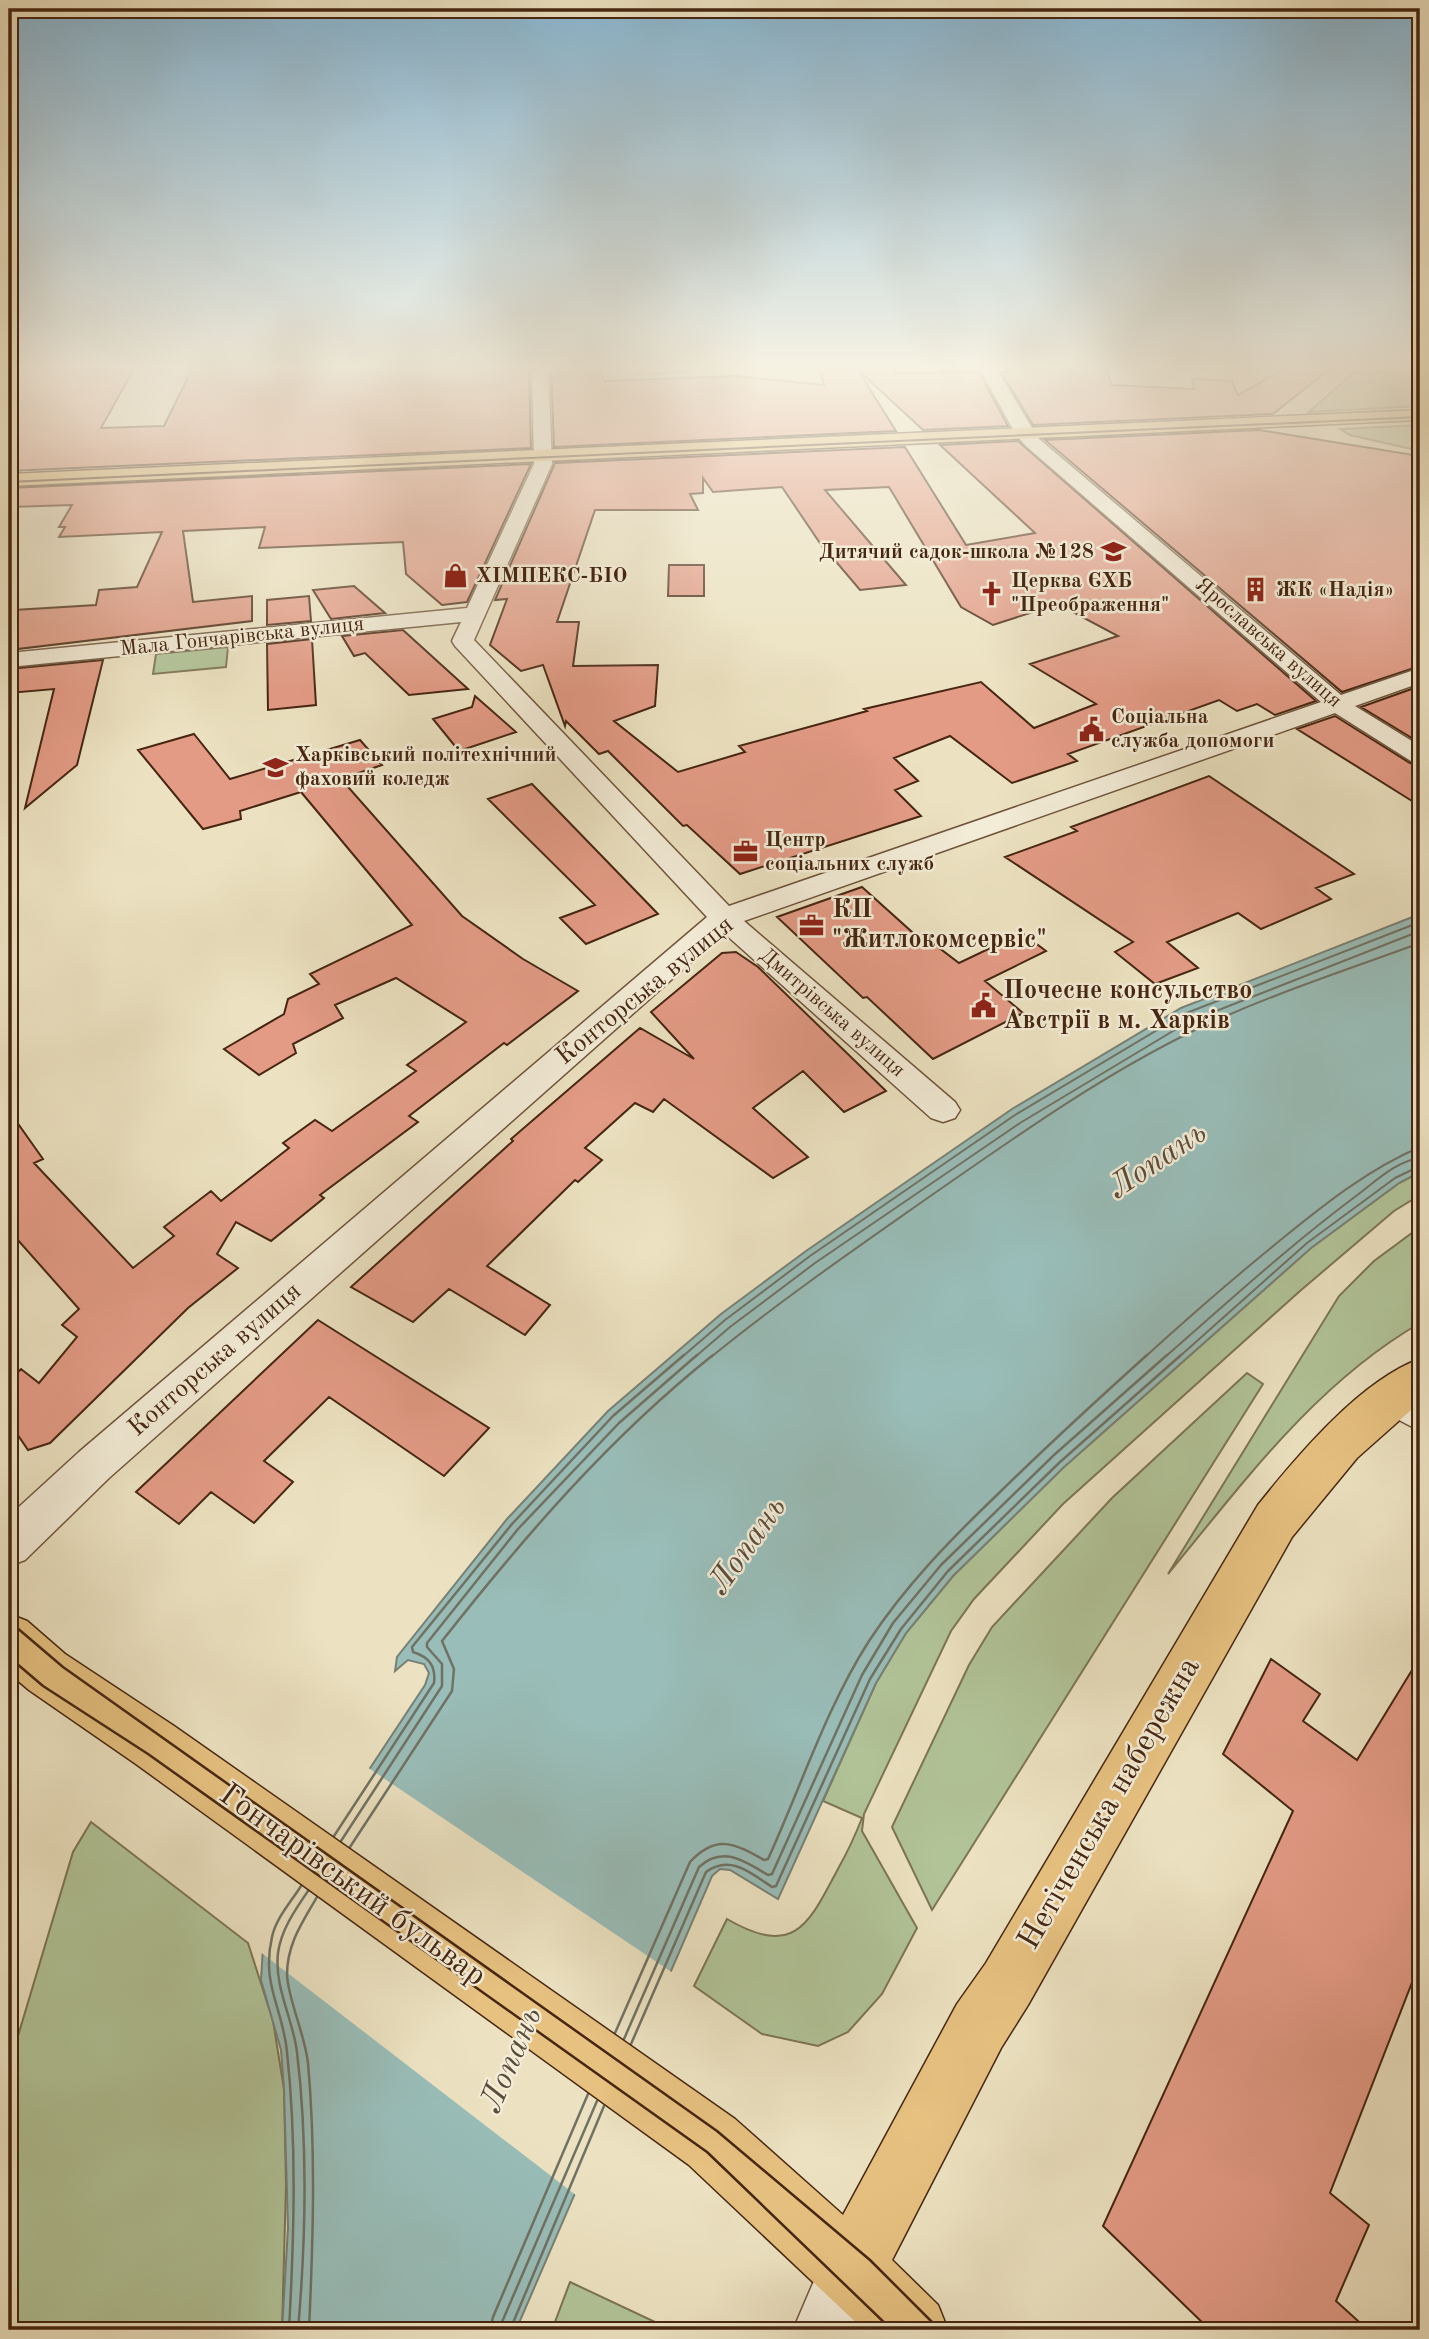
<svg xmlns="http://www.w3.org/2000/svg" width="1429" height="2339" viewBox="0 0 1429 2339" font-family="'Old Standard TT',serif">
<style>
.green{fill:#b1c498;stroke:#7c7554;stroke-width:2}
.water{fill:#99bdb8;stroke:#788175;stroke-width:2}
.pier{fill:#ece2c1}
.lines{fill:none;stroke-linecap:round;stroke-linejoin:round}
.shore-far1{stroke:#707264;stroke-width:2}
.shore{stroke:#707264;stroke-width:2.5}
.building{fill:#e39b86;stroke:#462611;stroke-width:2;fill-rule:evenodd}
.street-casing{stroke:#70553d;stroke-width:3}
.primary-casing{stroke:#462611;stroke-width:3}
.street{fill:#f3ecd7;fill-rule:evenodd}
.primary{fill:#e6c180;fill-rule:evenodd}
.tram-far1{stroke:#462611;stroke-width:2}
.tram{stroke:#462611;stroke-width:2.5}
.labels{text-anchor:middle;dominant-baseline:central;stroke-width:5;stroke-linejoin:round;paint-order:stroke}
.far-poi-label{font-size:21px;font-weight:bold;fill:#462611;stroke:#f3ecd7;text-anchor:start}
.far-street-label{font-size:21px;fill:#462611;stroke:#f3ecd7}
.poi-label{font-size:26px;font-weight:bold;fill:#462611;stroke:#f3ecd7;text-anchor:start}
.street-label{font-size:26px;fill:#462611;stroke:#f3ecd7}
.near-street-label{font-size:32px;fill:#462611;stroke:#f3ecd7}
.near-water-label{font-size:33px;font-style:italic;fill:#5b4c3b;stroke:#f3ecd7}
</style>
<rect width="100%" height="100%" fill="#ece2c1"/>
<filter id="stains"><feTurbulence type="fractalNoise" baseFrequency=".00286" numOctaves="4"/><feColorMatrix values="0 0 0 0 .2 0 0 0 0 .09 0 0 0 0 .02 0 0 0 .5 -.17"/></filter>
<radialGradient id="worn" r=".72"><stop offset=".6" stop-color="#630" stop-opacity="0"/><stop offset="1" stop-color="#630" stop-opacity=".3"/></radialGradient>
<path class="green" d="M635,365H688L691,372L637,374Z
M1354,372H1397L1420,378V406L1309,412Z
M1420,425V451L1350,435L1340,429Z
M228,647L226,667L153,674L156,654Z
M1420,1172V1195L1394,1211L1300,1291L1063,1504L974,1599L951,1631L864,1814L862,1831L917,1928L882,1994L848,2032L818,2046L762,2034L694,1986L727,1919C796,1959 809,1923 839,1867C848,1851 855,1836 862,1818L823,1801L876,1683L906,1633L953,1576L1064,1467L1311,1248L1399,1183Z
M1420,1227V1323C1315,1384 1244,1482 1168,1574L1339,1296L1374,1261Z
M1247,1373L1263,1384L932,1910L892,1827L969,1665L992,1627L1112,1498Z
M91,1822L248,1943L273,2021L284,2089L286,2186L282,2330H9V2066L73,1852Z
M570,2282L672,2330H552Z"/>
<path class="water" d="M1420,914V1172L1399,1183L1311,1248L1064,1467L953,1576L906,1633L876,1683L778,1899L730,1870L720,1869L712,1876L516,2330H282L288,2228L284,2089L281,2050L261,1980L263,1948L273,1915L425,1685L429,1673L424,1664L408,1660L395,1671L397,1657L507,1519L608,1411L721,1314L806,1251L1012,1109L1181,1008Z"/>
<path class="pier" d="M367,1767L673,1973L577,2196L259,1951L270,1914Z"/>
<g class="lines">
<path class="shore-far1" d="M682,1357L725,1320L810,1256L1015,1115L1184,1014L1420,922
M695,1357L730,1327L815,1263L1020,1123L1188,1022L1420,931
M711,1357C781,1300 855,1249 929,1197C1014,1138 1099,1077 1193,1031C1266,996 1344,971 1420,943
M1145,1357C1190,1316 1236,1276 1283,1238C1326,1203 1369,1169 1420,1147
M1165,1357C1228,1302 1289,1246 1356,1196C1375,1182 1396,1161 1420,1158
M1179,1357L1307,1243L1395,1178L1420,1166"/>
<path class="shore" d="M334,1836L434,1683C436,1666 429,1657 413,1652L412,1647L512,1524L613,1416L684,1355
M341,1841L442,1686V1664L427,1647V1643L518,1529L619,1423L697,1355
M350,1847L452,1691L454,1669L442,1641C524,1537 609,1438 713,1355
M615,2033L690,1862C716,1834 734,1843 764,1860L768,1859C801,1787 826,1708 869,1641C905,1586 951,1539 999,1493C1047,1446 1097,1400 1147,1355
M624,2039L699,1867C723,1845 744,1861 768,1875L772,1874L862,1675L893,1623L941,1565L1054,1455L1167,1355
M631,2044L706,1872C730,1854 751,1873 772,1887L776,1886L870,1679L901,1629L948,1571L1060,1462L1181,1355
M289,2330C294,2237 297,2144 287,2052C283,2008 261,1985 272,1937C276,1918 291,1902 301,1886
M298,2330C306,2238 308,2144 297,2052C293,2019 274,1987 278,1953C281,1930 295,1910 308,1891
M309,2330C313,2241 316,2152 308,2063C305,2035 288,1999 287,1975C287,1944 302,1923 317,1897
M490,2330L493,2317L588,2094
M501,2330L502,2322L597,2101
M510,2330L604,2106"/>
</g>
<path class="building" d="M194,365H529L531,448L9,471V369L84,366L82,369L135,367L101,428L164,426Z
M551,365H599L604,381L735,376L824,385L819,368L856,369L852,365H892L896,373L979,372L1008,426L923,430L858,370L896,431L554,447Z
M1007,365H1105L1112,385L1194,389L1192,379L1232,381L1238,395L1291,365H1335L1273,414L1033,425L1001,372H1012Z
M1259,430L1420,456V666L1342,692L1045,440Z
M1018,441L1316,701L1275,715L1257,704L1237,711L1219,700L1068,754L1077,761L1012,783L950,736L894,758L918,781L895,790L921,816L740,874L687,825L683,826L608,751L599,754L566,721L565,726L543,665L521,671L490,645L507,599L495,600L555,463L905,447L966,545L1035,533L940,445ZM703,478L713,492L782,487L830,558H833L860,590L906,585L825,490L889,487L961,607L993,625L1058,604L1118,636L1030,664L1096,704L1034,728L981,682L864,709L867,711L739,746L745,752L678,772L614,721L655,706L658,665L573,666L579,622H557L595,510H698L690,494L703,493Z
M531,464L467,602L442,605L406,574L403,542L259,548L265,527L183,531L193,602L252,596V621L9,650V621L14,610L96,605L99,590L137,587L162,532L59,537L65,527H59L72,505L9,507V488Z
M669,565H704V596H668Z
M354,586L385,613L331,619L313,590Z
M309,596L311,621L267,625V600Z
M403,630L468,689L409,695L365,653L354,656L342,636Z
M312,639L316,705L268,710L267,644Z
M103,660L77,765L25,808L54,689L9,693V669Z
M1420,686V743L1361,707Z
M475,696L516,732L459,751L433,719L472,707Z
M1335,716L1410,763L1420,765V806L1297,729Z
M194,734L230,779L360,740L382,765L341,779L462,916L523,959L578,991L507,1045L504,1043L409,1116L418,1122L320,1195L324,1198L271,1241L236,1222L217,1254L238,1268L188,1308L50,1443L28,1450L9,1422V1381L21,1369L39,1383L77,1337L62,1325L79,1309L9,1230V1111L43,1159L34,1163L133,1268L174,1236L164,1227L211,1191L221,1201L289,1148L283,1143L315,1120L332,1131L416,1071L407,1065L466,1022L396,978L335,1005L343,1018L293,1044L296,1053L259,1075L224,1049L284,1014L288,999L319,984L310,974L412,925L301,792L240,811L241,819L203,829L138,750Z
M1209,776L1354,874L1316,888L1331,899L1261,929L1238,913L1167,942L1198,968L1155,984L1115,952L1133,942L1005,857L1077,831L1071,827Z
M532,784L658,914L586,944L560,918L595,905L488,799Z
M862,887L921,940L926,938L959,963L1022,933L1046,951L985,981L1023,1013L933,1059L867,997L863,998L777,917Z
M736,952L758,967L886,1091L844,1112L803,1071L753,1108L808,1157L773,1178L664,1099L653,1112L635,1103L585,1148L602,1160L578,1182L575,1180L487,1266L550,1305L525,1335L449,1289L413,1322L351,1287L513,1141L511,1139L640,1028L694,1059L651,1012L722,953Z
M318,1320L489,1428L444,1476L329,1397L264,1461L293,1482L254,1523L211,1492L179,1524L136,1492Z
M1420,1657V1962L1330,2193L1369,2225L1336,2301L1368,2330H1210L1103,2226L1293,1811L1223,1754L1271,1659L1320,1694L1303,1721L1357,1760Z"/>
<g class="lines">
<defs>
<path id="street" d="M532,365H548L552,464L474,640L729,906L1321,702L1026,446L1016,435L978,365H994L1038,438L1341,695L1420,668V683L1355,706L1420,746V763L1411,761L1335,713L744,921L955,1102L960,1110L955,1118L943,1122L931,1118L724,933L109,1478L25,1560L9,1566V1516L79,1452L707,917L455,646L452,641L461,622L9,667V653L467,608L534,464Z
M1392,1380L1420,1392V1431L1378,1409L1372,1397L1378,1385Z
M851,2237L873,2246L882,2268L857,2330H793L829,2246Z"/>
<path id="primary" d="M1420,410V420L9,486V474Z
M1420,1359V1402L1357,1458L1292,1537L1028,2005L1001,2048L892,2260L938,2305L948,2330H864L689,2165L136,1764L29,1690L9,1673V1614L27,1621L65,1654L174,1726L735,2119L843,2215L957,2004L986,1963L1258,1505C1297,1456 1361,1380 1420,1359Z"/>
</defs>
<use href="#street" class="street-casing"/>
<use href="#primary" class="primary-casing"/>
<use href="#street" class="street"/>
<use href="#primary" class="primary"/>
<path class="tram-far1" d="M9,482L1420,417"/>
<path class="tram" d="M9,1621L63,1667L717,2131L870,2260L940,2330
M9,1657L43,1686L148,1754L707,2152L892,2330"/>
</g>
<linearGradient id="sky" x2="0" y2="1"><stop stop-color="#88b8d5"/><stop offset="0.53" stop-color="#f6f2e3"/><stop offset="1" stop-color="#f6f2e3" stop-opacity="0"/></linearGradient>
<rect width="1429" height="692" fill="url(#sky)"/>
<defs>
<symbol id="school-bare" viewBox="-9 -9 18 18"><path d="M0-5L7-2L0 1L-7-2ZM-4 1L0 2.5L4 1V4Q0 6-4 4Z" fill="#8f2418" stroke="#f3ecd7" stroke-width="2.5" paint-order="stroke"/></symbol>
<symbol id="shop-bare" viewBox="-9 -9 18 18"><path d="M-5-2.5h2.3a2.7 3.5 0 0 1 5.4 0H5L5.5 6h-11ZM-1.5-2.5h3a1.5 2.3 0 0 0-3 0Z" fill="#8f2418" stroke="#f3ecd7" stroke-width="2.5" paint-order="stroke"/></symbol>
<symbol id="building-bare" viewBox="-9 -9 18 18"><path d="M-4-6H4V6H1V3H-1V6H-4ZM-2.5-4.3h1.7v1.8h-1.7ZM.8-4.3h1.7v1.8H.8ZM-2.5-1h1.7V.8h-1.7ZM.8-1h1.7V.8H.8Z" fill="#8f2418" stroke="#f3ecd7" stroke-width="2.5" paint-order="stroke"/></symbol>
<symbol id="church-bare" viewBox="-9 -9 18 18"><path d="M-1.2-6h2.4v3.5h3.3v2.4h-3.3V6h-2.4V-.1h-3.3v-2.4h3.3Z" fill="#8f2418" stroke="#f3ecd7" stroke-width="2.5" paint-order="stroke"/></symbol>
<symbol id="civic-bare" viewBox="-9 -9 18 18"><path d="M-.6-6.5H3V-4.5H.6V-3L4-1V1h2V6H-6V1h2V-1L-.6-3ZM-1.2 2.5V6h2.4V2.5Z" fill="#8f2418" stroke="#f3ecd7" stroke-width="2.5" paint-order="stroke"/></symbol>
<symbol id="university-bare" viewBox="-9 -9 18 18"><path d="M0-5L7-2L0 1L-7-2ZM-4 1L0 2.5L4 1V4Q0 6-4 4Z" fill="#8f2418" stroke="#f3ecd7" stroke-width="2.5" paint-order="stroke"/></symbol>
<symbol id="office-bare" viewBox="-9 -9 18 18"><path d="M-6-3h4V-5.5h4V-3h4V5H-6ZM-1-4.5V-3h2v-1.5ZM-6 0V1H6V0Z" fill="#8f2418" stroke="#f3ecd7" stroke-width="2.5" paint-order="stroke"/></symbol>
</defs>
<g fill-rule="evenodd">
<use href="#school-bare" x="1096" y="534" width="35" height="35"/>
<use href="#shop-bare" x="438" y="558" width="35" height="35"/>
<use href="#building-bare" x="1238" y="572" width="35" height="35"/>
<use href="#church-bare" x="974" y="576" width="35" height="35"/>
<use href="#civic-bare" x="1074" y="712" width="35" height="35"/>
<use href="#university-bare" x="258" y="750" width="35" height="35"/>
<use href="#office-bare" x="728" y="834" width="35" height="35"/>
<use href="#office-bare" x="794" y="908" width="35" height="35"/>
<use href="#civic-bare" x="966" y="988" width="35" height="35"/>
</g>
<g class="labels">
<g class="far-poi-label">
<text x="1094" y="552" text-anchor="end">Дитячий садок-школа №128</text>
<text x="476" y="576">ХІМПЕКС-БІО</text>
<text x="1011" y="581">Церква ЄХБ<tspan x="1011" dy="24">"Преображення"</tspan></text>
<text x="1276" y="590">ЖК «Надія»</text>
<text x="1111" y="717">Соціальна<tspan x="1111" dy="24">служба допомоги</tspan></text>
<text x="295" y="755">Харківський політехнічний<tspan x="295" dy="24">фаховий коледж</tspan></text>
<text x="765" y="840">Центр<tspan x="765" dy="24">соціальних служб</tspan></text>
</g>
<g class="far-street-label">
<text transform="translate(242 637) rotate(-6)">Мала Гончарівська вулиця</text>
<text transform="translate(1268 643) rotate(41)">Ярославська вулиця</text>
<text transform="translate(832 1013) rotate(41)">Дмитрівська вулиця</text>
</g>
<g class="poi-label">
<text x="832" y="910">КП<tspan x="832" dy="30">"Житлокомсервіс"</tspan></text>
<text x="1003" y="991">Почесне консульство<tspan x="1003" dy="30">Австрії в м. Харків</tspan></text>
</g>
<g class="street-label">
<text transform="translate(645 991) rotate(-39)">Конторська вулиця</text>
<text transform="translate(215 1360) rotate(-41)">Конторська вулиця</text>
</g>
<g class="near-street-label">
<text transform="translate(1110 1804) rotate(-60)">Нетіченська набережна</text>
<text transform="translate(352 1886) rotate(36)">Гончарівський бульвар</text>
</g>
<g class="near-water-label">
<text transform="translate(1158 1161) rotate(-34)">Лопань</text>
<text transform="translate(748 1546) rotate(-55)">Лопань</text>
<text transform="translate(512 2060) rotate(-67)">Лопань</text>
</g>
</g>
<rect width="1429" height="2339" fill="none" stroke="#ece2c1" stroke-width="35"/>
<rect x="10" y="10" width="1408" height="2318" fill="none" stroke="#462611" stroke-width="3.5"/>
<rect x="18" y="18" width="1394" height="2304" fill="none" stroke="#462611" stroke-width="2"/>
<rect width="100%" height="100%" filter="url(#stains)"/>
<rect width="100%" height="100%" fill="url(#worn)"/>
</svg>
